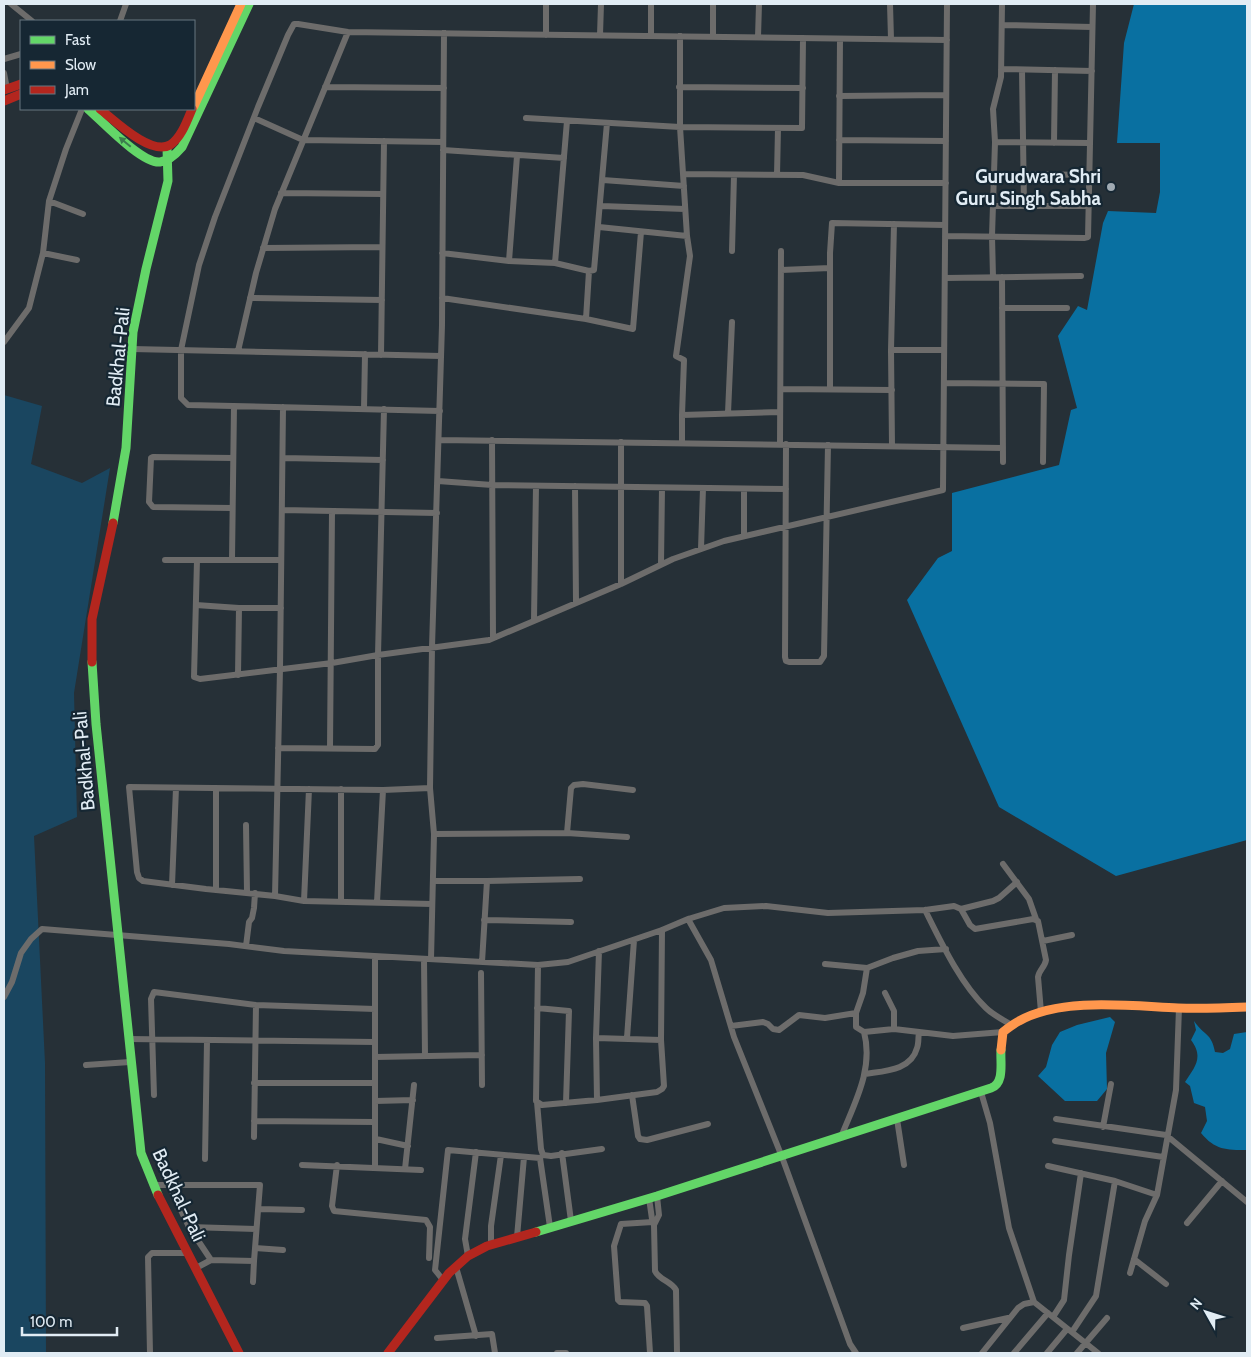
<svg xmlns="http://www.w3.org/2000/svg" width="1251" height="1357" viewBox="0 0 1251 1357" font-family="Cabin,sans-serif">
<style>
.green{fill:#1a4660}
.water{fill:#0970a1}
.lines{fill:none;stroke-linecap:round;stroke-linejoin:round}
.street{stroke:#6d6c6b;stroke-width:6}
.fast{stroke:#63d668;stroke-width:9}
.slow{stroke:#ff974d;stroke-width:9}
.jam{stroke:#b3261e;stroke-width:9}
.oneway{fill:#3c7e4e}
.poi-dot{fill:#a0aab2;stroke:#162733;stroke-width:2}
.labels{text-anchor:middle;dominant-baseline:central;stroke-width:4.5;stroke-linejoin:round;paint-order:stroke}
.poi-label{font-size:19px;font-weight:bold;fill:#e1ecf4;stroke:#162733;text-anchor:end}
.street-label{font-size:19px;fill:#e1ecf4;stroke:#162733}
</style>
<rect width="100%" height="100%" fill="#263037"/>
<path class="green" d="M4,395L42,406L31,464L82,483L110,468L74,693L77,817L34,836L45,1063L46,1353H4Z"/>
<path class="water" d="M1134,4H1247V840L1116,876L999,807L907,600L938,558L952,551V493L1059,465L1071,410L1077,408L1058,336L1078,306L1087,310L1103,223L1108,211L1156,213L1160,192V143H1117L1124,43Z
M1110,1017L1115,1022L1106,1053L1107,1089L1097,1101H1065L1038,1076L1046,1067L1052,1045L1060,1032L1077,1025Z
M1194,1021C1205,1037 1211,1032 1215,1052L1223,1053L1230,1049L1234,1034L1247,1032V1150C1226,1150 1215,1150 1201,1133L1207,1121L1205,1107L1194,1103L1190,1086L1185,1082C1195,1067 1204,1057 1191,1040L1196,1030Z"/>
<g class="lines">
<path class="street" d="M11,4L32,21
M890,4L891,39
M120,21L126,4
M1002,25L1092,27
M546,35V4
M600,35L601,4
M651,36V4
M680,36V127L687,236L690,256L676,356L684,360L682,415
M713,37V4
M758,37L759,4
M4,59L21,54
M1001,69L1092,71
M1022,70L1024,206
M4,73L7,89
M325,87L444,88
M679,87L803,88
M839,96L946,95
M254,118L303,140L443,142
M526,118L680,127L802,128L803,38
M839,140L946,141
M995,142L1090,143
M1054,143L1055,70
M443,150L564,158
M683,174L803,175L839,183H946
M1024,174L1089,175
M777,175L778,128
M603,180L684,186
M839,183L840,39
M281,193L383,194
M49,201L83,214
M601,206L685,209
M993,206H1089
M599,227L687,236
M945,236L1084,238L1088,237L1093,4
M263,248L382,247
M732,251L734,175
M43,253L77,260
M442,253L509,261L555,263L589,271L594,270L607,123
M509,261L517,156
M555,263L567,121
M781,270L830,268
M589,271L586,319L633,329L641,232
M993,277L992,236L995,142L993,109L1001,77L1002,4
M1002,277L1003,462
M945,278L1081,276
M250,298L382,300
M442,298L586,319
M1002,308H1067
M4,342L29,308L43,253L49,201L66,149L82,109
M132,349L441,356
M891,350H944
M238,351L256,273L275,209L348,32
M381,355L384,141
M944,383L1044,384L1043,462
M781,389L892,390
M830,389V253L832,223L945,225
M364,409L365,354
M440,411L188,405L181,398V350L199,265L215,217L258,107L288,35L294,24H298L348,32L947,40
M728,413L732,322
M439,440L1003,448
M492,440L493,638
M682,443V415L780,412
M780,444L781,251
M786,444L785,657L786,661L789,662H820L824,656L828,445
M892,446L891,350L894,224
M283,458L383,460
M438,481L492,485L786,489
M575,486L576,602
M744,489V536
M232,508L153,507L149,502L151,458L153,457L233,458
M282,510L437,513
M701,549L703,488
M165,560H281
M197,560L194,677L200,679L332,663L378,655L489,640L621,584L673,559L724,541L943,490L947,4
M232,560L234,406
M661,564L662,488
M621,584V442
M196,605L239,608H281
M534,620L536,486
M238,675L239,608
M278,748L375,749L378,745V655L384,409
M330,748L332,511
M430,788L383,790L129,787L137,872L139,878L143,881L206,889L275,896L304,901L432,904
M341,789V901
M246,825L247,892
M567,833L571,788L574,785L583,784L633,790
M434,834L567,833L627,837
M1003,864L1029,899L1036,919
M433,881H487L580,879
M172,885L176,788
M216,890V788
M275,896L280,669L283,407
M304,901L309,789
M377,902L383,790
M961,909L993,901L999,898L1017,882
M925,910C941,942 960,983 986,1008C993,1015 1003,1020 1012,1025
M688,919L711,960L734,1037L782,1157L850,1344L856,1353
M484,920L571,922
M1043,941L1072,935
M246,946L249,922L252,918L254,908L255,893
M599,951L596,1038L597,1100L657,1092L662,1089L664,1086L661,1040L662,930
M375,957V1167
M424,959L425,1056
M431,959L434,834L430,788L432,647L442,325L444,33
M482,962L487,881
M825,964L867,968L893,958L918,951L946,949
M538,965L536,1101L542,1105L597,1100
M867,968L863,993L856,1013V1027L864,1032L894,1029L953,1036L1003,1032
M481,973L482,1085
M885,993L894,1011V1029
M4,997L12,982L21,953L31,939L42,929L229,944L284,951L538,965L568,962L662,930L688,919L724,908L766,906L828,913L925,910L954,906L961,909L970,925L975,929L1033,919L1038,921L1046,960C1045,967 1039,970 1038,977L1041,1012
M537,1008L569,1011L566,1103
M731,1026L763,1022L768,1024L773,1029L779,1030L799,1015L825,1018L856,1013
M596,1038L661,1040
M627,1038L634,940
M128,1039L375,1042
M375,1057L482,1055
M86,1065L130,1062
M865,1074C883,1071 911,1071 917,1048C919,1043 918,1037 919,1032
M254,1083H375
M981,1092L990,1123L1009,1228L1034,1302L1098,1353
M154,1095L151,999L154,992L256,1005L375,1009
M632,1095L638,1136L640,1139L647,1140L708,1124
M375,1101L413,1100
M537,1102L541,1149L543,1155L551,1156L602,1149
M897,1119L904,1165
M1056,1119L1166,1135L1247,1202
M254,1121L375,1122
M1103,1127L1111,1084
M254,1137L256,1005
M841,1137C854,1104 874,1069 864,1032
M376,1139L408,1146
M1055,1141L1163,1157
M562,1153L571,1221
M205,1159L207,1041
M302,1165L421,1170
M337,1165L332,1206L334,1211L426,1220L430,1227L429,1258
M1048,1166L1115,1181L1157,1195
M405,1169L414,1085
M154,1185H260L254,1261L211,1260L189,1227
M169,1185L189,1227L256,1229
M649,1198L652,1219L654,1225L655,1271C659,1280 671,1281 676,1290L677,1353
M259,1209L302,1210
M1187,1223L1222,1181
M654,1225L659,1215L657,1196
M517,1237L524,1157
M491,1245V1226L501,1155
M255,1248L283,1250
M468,1256L465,1239L476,1152
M1134,1259L1166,1284
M456,1267L476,1336
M196,1268L211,1260
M1130,1273L1145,1221L1157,1195L1176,1090L1179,1008
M443,1280L435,1270L448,1150L540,1158L550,1227
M253,1282L254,1261
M1053,1317L1064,1300L1069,1255L1081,1173
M963,1328L1008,1318
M1072,1332L1096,1296L1115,1181
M437,1338L492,1334L495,1353
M150,1353L148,1257L152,1253H188
M557,1353H566
M650,1353L647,1306L645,1303L620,1302L618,1300L614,1246L621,1224L653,1222
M982,1353L1018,1308L1024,1304L1034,1302
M1014,1353L1048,1313
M1047,1353L1067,1329
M1077,1353L1107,1318"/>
<path class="fast" d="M88,109C102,121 142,164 160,162C169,161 176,154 182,147L249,4
M113,523L126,448L133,332L146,269L168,181L167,148
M92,662L96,724L141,1153L158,1195
M536,1232L657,1196L991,1088C1005,1083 1000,1062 1001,1050"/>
<path class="slow" d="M194,106L241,4
M1001,1050L1003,1032C1008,1028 1013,1024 1019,1021C1061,997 1131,1006 1178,1008C1201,1009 1224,1008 1247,1007"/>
<path class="jam" d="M4,90L21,84
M4,101L21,94
M100,109C114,120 151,156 170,145C181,138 187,121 192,109
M92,662V619L113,523
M158,1195L239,1353
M388,1353L449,1273L468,1256L487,1246L536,1232"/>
</g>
<defs><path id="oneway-solid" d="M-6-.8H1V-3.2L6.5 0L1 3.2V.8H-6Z" transform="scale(1.25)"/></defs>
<use class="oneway" href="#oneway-solid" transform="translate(125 142) rotate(-140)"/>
<circle class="poi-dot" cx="1111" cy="187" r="5"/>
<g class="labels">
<g class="poi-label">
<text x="1101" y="176">Gurudwara Shri<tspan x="1101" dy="22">Guru Singh Sabha</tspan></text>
</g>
<g class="street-label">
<text transform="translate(118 357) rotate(-84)">Badkhal-Pali</text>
<text transform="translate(84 761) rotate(-95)">Badkhal-Pali</text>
<text transform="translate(179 1195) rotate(65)">Badkhal-Pali</text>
</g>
</g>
<rect width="1251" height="1357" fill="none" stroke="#e1ecf4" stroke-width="10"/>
<rect x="20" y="20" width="175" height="90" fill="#162733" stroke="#677680"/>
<rect x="30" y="36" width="25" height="8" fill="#63d668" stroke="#677680"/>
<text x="65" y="45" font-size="15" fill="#e1ecf4">Fast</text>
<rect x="30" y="61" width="25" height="8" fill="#ff974d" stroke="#677680"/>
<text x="65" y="70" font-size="15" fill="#e1ecf4">Slow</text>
<rect x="30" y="86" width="25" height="8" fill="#b3261e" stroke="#677680"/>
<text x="65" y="95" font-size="15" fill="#e1ecf4">Jam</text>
<g transform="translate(1206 1312) rotate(309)" stroke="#162733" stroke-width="4" paint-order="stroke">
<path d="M0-4L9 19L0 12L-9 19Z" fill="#e1ecf4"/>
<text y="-8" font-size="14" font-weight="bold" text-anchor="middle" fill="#e1ecf4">N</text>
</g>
<path d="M22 1327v8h95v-8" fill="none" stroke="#e1ecf4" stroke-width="2.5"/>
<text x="30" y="1327" font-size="15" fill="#e1ecf4" stroke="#162733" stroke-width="4" paint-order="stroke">100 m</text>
</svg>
